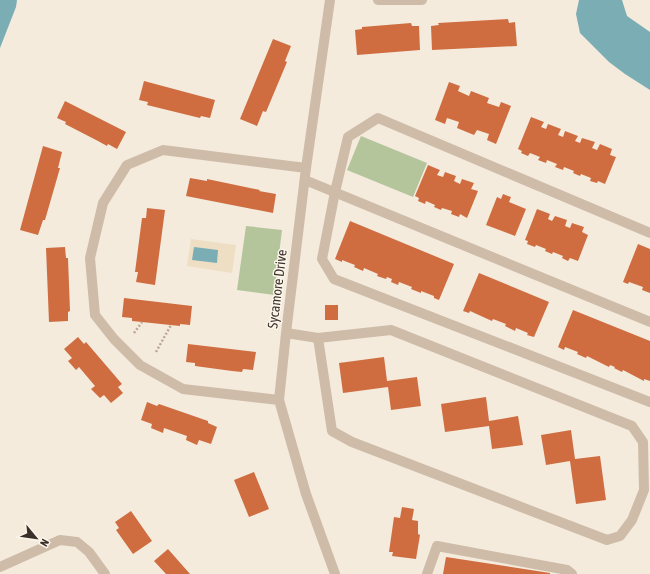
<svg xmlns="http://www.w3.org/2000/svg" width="650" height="574" viewBox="0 0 650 574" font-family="'Asap Condensed',sans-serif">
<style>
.green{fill:#b4c59c}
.plaza{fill:#eedec3}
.water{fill:#7aadb4}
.building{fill:#cf6d41}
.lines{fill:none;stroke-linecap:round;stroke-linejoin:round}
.path{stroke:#baa692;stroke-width:2.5;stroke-dasharray:2 2;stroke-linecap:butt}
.minor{stroke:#cebca8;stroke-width:10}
.labels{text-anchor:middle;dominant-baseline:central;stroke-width:3;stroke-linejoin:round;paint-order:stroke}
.street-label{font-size:14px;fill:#3a2f29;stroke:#fbf5ea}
</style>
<rect width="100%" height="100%" fill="#f4ebdd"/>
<path class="green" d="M361,136L427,163L413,197L347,170Z
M246,226L282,230L274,295L237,290Z"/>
<path class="plaza" d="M191,239L236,245L232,273L187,266Z"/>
<path class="water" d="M0,0H17L16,7L0,48Z
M579,0H622L627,16L650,32V90L625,74L609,62L580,33L576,14Z
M194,247L218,250L217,263L192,260Z"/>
<path class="building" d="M508,19L509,23L515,22L517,46L432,50L431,26L439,25L438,23Z
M411,23L412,26H419L420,50L357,55L355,30L362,29V27Z
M273,39L291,46L285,61L287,62L266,112L263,111L257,126L240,119Z
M144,81L215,100L210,118L201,116L200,118L147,105L148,102L139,100Z
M449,82L460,86L458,91L469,96L471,91L489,98L487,103L499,107L501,102L511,106L496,144L487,140L489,134L477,130L474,135L457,128L459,122L447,118L445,124L435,120Z
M65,101L126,132L117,149L108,144L107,146L98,141L65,124L66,122L57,118Z
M531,117L544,122L541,127L546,129L548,124L561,129L558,135L563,137L565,131L578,136L575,141L580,143L582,138L595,142L592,148L597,150L600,144L612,149L610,155L616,157L605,184L598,181L597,183L590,181L591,178L581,174L580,176L573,173L574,171L564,167L563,170L555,167L557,164L547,160L546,163L538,160L540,157L530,153L528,156L521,153L522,151L518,149Z
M43,146L62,152L58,168H60L45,220H43L38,235L20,230Z
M428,165L440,170L437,175L443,177L445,172L456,176L454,181L460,184L462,179L474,183L471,189L478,191L467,218L460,214L459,217L451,214L452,211L442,208L441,210L434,207L435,205L426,201L425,204L418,201L419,198L415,196Z
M190,178L207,181V179L260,190L259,191L276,194L273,213L186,196Z
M503,194L511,197L509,202L526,209L515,236L486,225L497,197L501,199Z
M147,208L165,210L155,285L136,282L138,272H135L142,218H146Z
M537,209L550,214L548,219L552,221L555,216L567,220L565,226L570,228L572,223L584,227L582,232L588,235L578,261L570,258L568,261L562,258L563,256L553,252L552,254L545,251L546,249L536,245L535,247L527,244L528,241L525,240Z
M350,221L454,264L439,300L434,298V296L421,291V293L411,289L412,287L399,282L398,285L391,282L392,279L387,277L386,279L377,276L378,274L364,268L363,271L354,267L355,265L342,260V262L335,259Z
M638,244L650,249V293L642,290L643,287L629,282L628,284L623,282Z
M65,247L66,258H68L70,311L68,312V321L49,322L46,248Z
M479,273L549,302L534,337L527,335L528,333L516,328L515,331L505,326L506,324L493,319L492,321L470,311L469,313L463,311Z
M124,298L192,306L190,325L180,324V326L142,322L132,321V318L122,317Z
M325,305H338V320H325Z
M573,310L650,341V381L644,379V381L623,370L622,372L614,368L615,367L610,365L609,367L587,356L586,358L577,354L578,352L565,347L564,350L558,347Z
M78,337L84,344L86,342L122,384L118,387L123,393L111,403L104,395L100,398L91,389L95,386L79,367L76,370L68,361L72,358L64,349Z
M188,344L256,352L253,370L243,369L242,372L232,371L195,366V363L186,362Z
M384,357L387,381L417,377L421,406L391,410L388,387L343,393L339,363Z
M486,397L489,421L518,416L523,445L492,449L489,426L445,432L441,404Z
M147,402L157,406L159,404L208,421V423L217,427L211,444L199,440L197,445L186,440L187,436L164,428L163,433L151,428L152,424L141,420Z
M571,430L575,459L600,456L606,500L576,504L570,461L546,465L541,435Z
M254,472L269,509L249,517L234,480Z
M402,507L414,509L412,520L418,521V534L420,535L416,559L392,556L393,552H389L394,517L400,518Z
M131,511L152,541L133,554L116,530L119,528L115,522Z
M168,549L190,574H166L154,561Z
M446,557L550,573V574H443Z"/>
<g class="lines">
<path class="path" d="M134,333L142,322
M156,352L171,325"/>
<path class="minor" d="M330,0L306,168L286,333L279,400L306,494L335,574
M378,0H422
M305,180L650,322
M650,233L378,118L348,137L335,192L322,259L334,279L650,402
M286,333L318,338L391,330L632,426L643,442L644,490L632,520L620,536L607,540L352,442L332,431L318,338
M279,400L183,389L140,365L114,339L95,315L90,258L103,203L127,165L163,150L306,168
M0,567L60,540L77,542L89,552L105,574
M427,574L437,546L567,570L572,574"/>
</g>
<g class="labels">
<g class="street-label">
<text transform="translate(277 289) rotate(-83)">Sycamore Drive</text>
</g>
</g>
<g transform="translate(36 538) rotate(119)" stroke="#fbf5ea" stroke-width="3" paint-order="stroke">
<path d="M0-3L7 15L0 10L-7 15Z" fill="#3a2f29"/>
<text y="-6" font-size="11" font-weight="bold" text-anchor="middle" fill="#3a2f29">N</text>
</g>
</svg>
